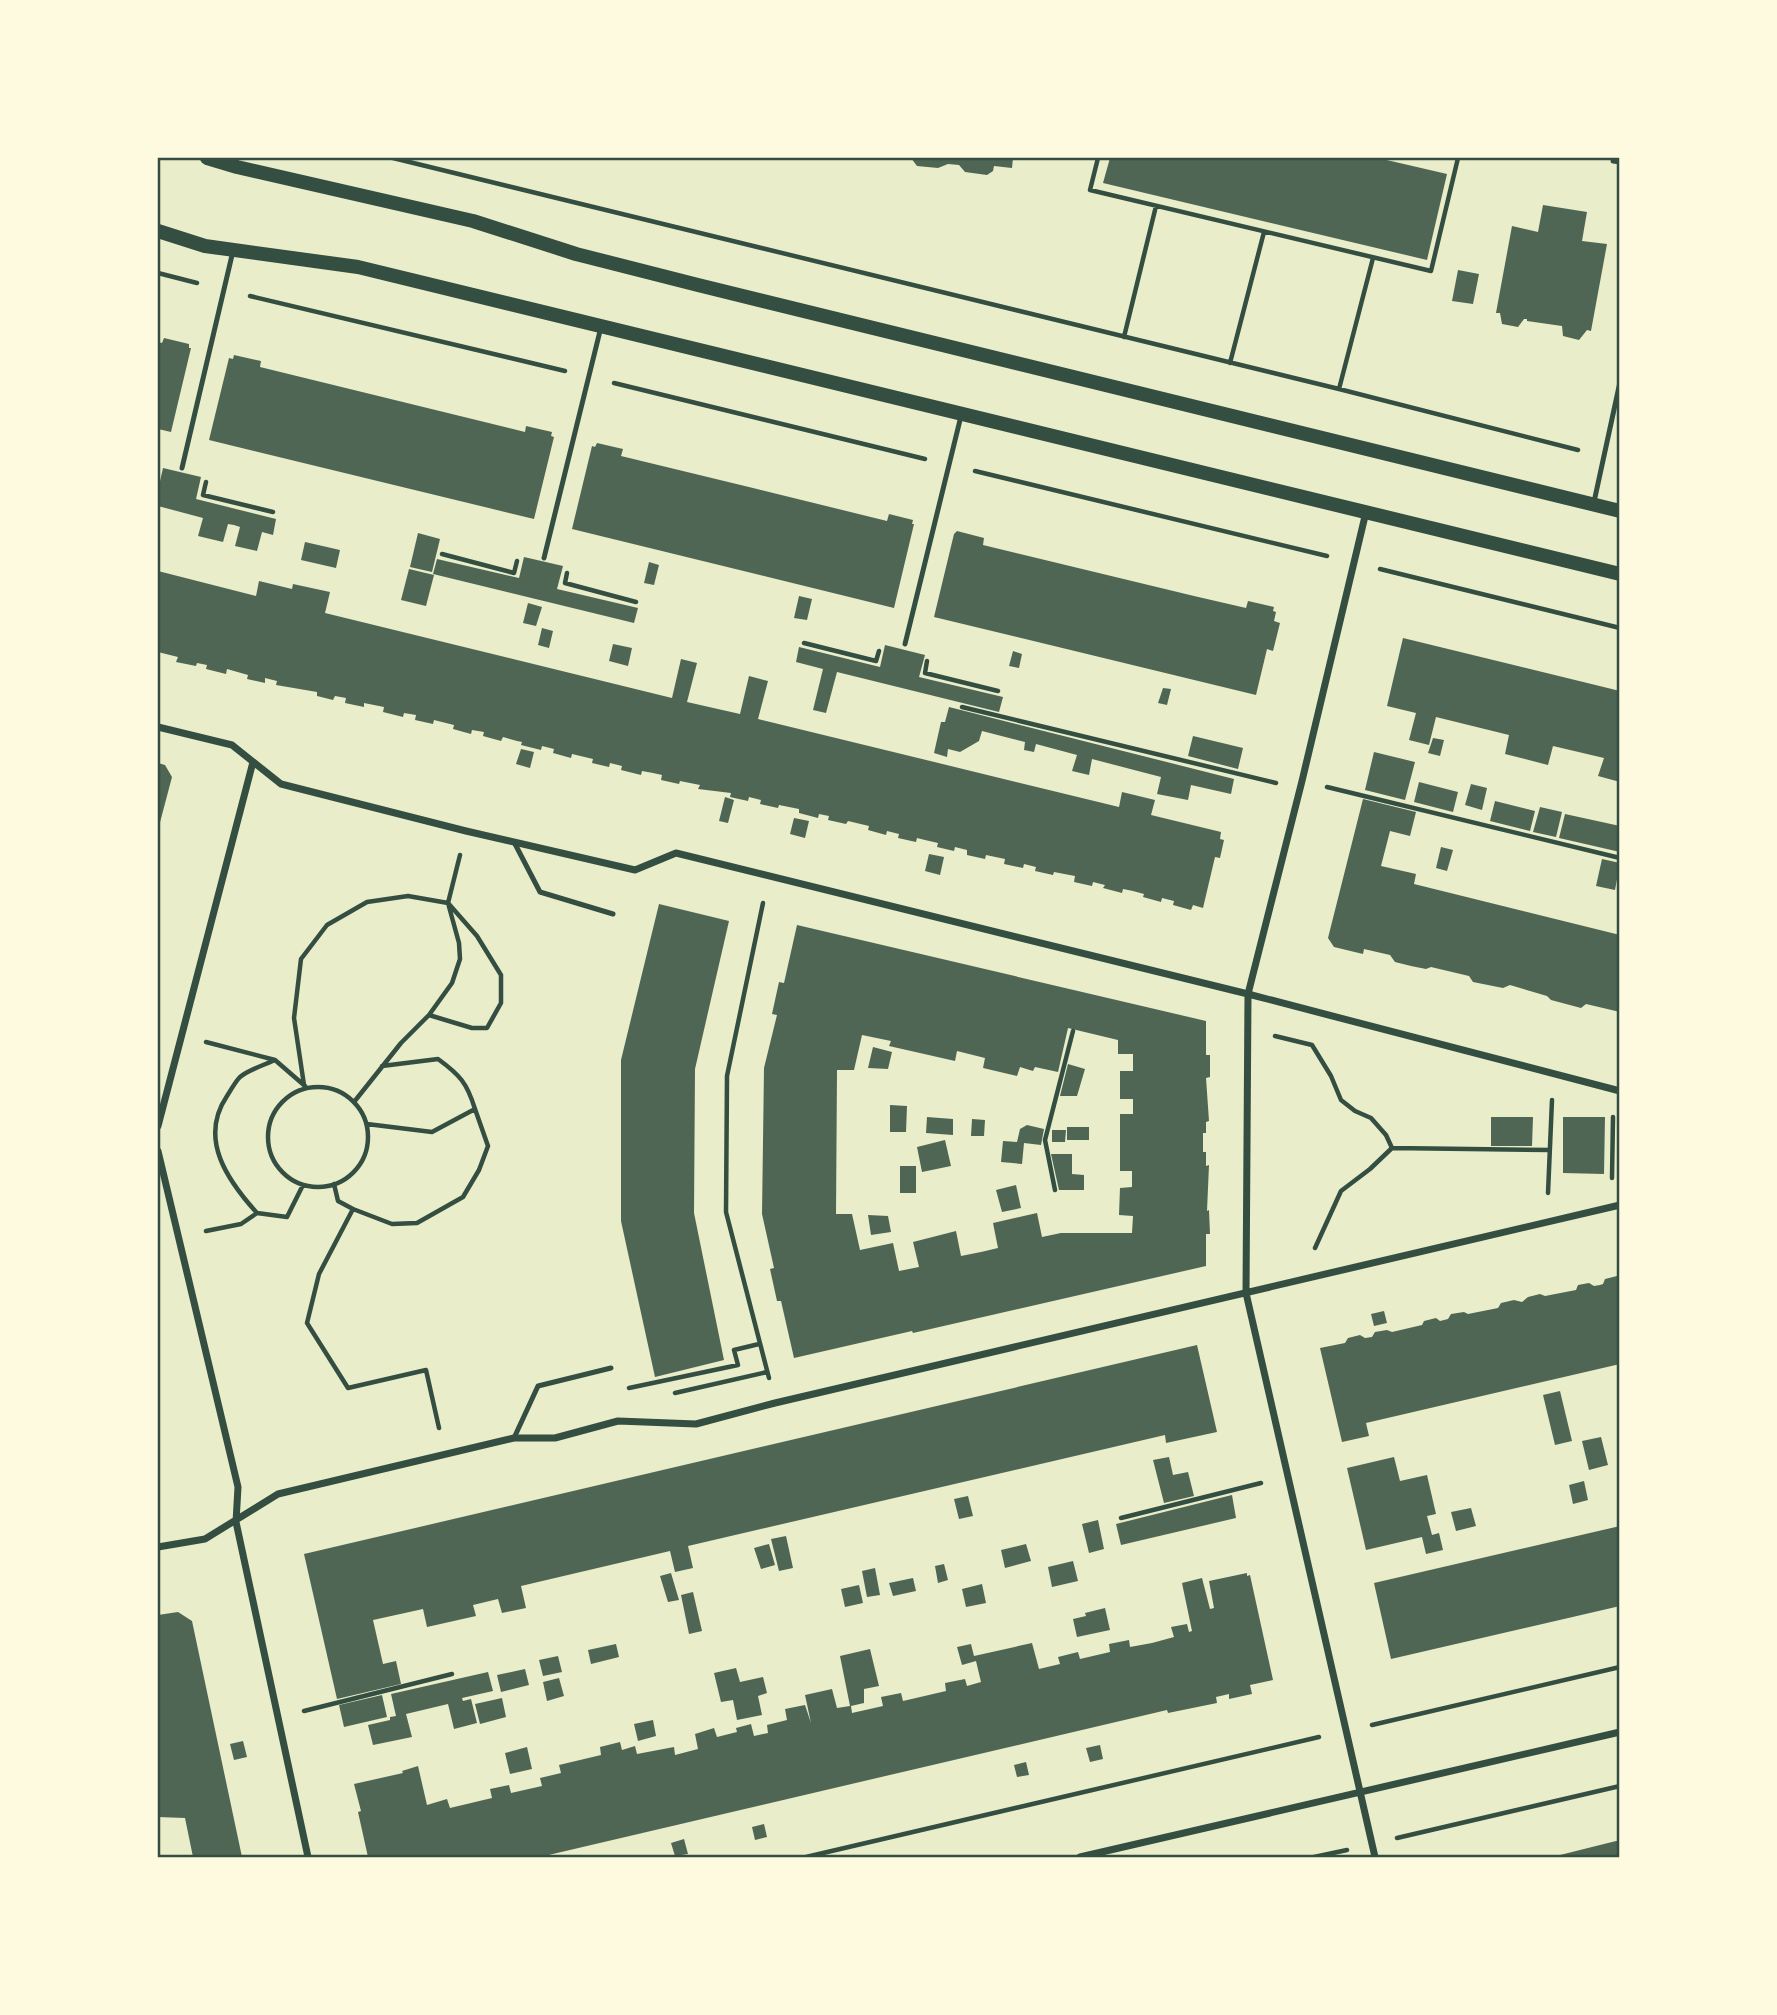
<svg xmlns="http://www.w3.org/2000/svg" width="1777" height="2015" viewBox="0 0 1777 2015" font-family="'Exo 2',sans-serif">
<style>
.building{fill:#4f6655;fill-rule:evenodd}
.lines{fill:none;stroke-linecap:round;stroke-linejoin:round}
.path{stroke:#344e41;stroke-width:4.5}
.service{stroke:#344e41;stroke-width:5}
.minor{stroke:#344e41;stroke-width:7}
.secondary{stroke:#344e41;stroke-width:14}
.neatline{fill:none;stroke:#344e41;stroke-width:2.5}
</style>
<rect width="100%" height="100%" fill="#e9edc9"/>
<path class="building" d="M911,158H1013L1012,168L994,166L993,171L987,175L965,172L959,165L948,164L938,168L917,166Z
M1110,158H1378L1447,174L1427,260L1103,183Z
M1543,205L1587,212L1582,241L1607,244L1591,331L1587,330L1579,340L1563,336L1562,326L1527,321V319H1524L1518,327L1502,324L1500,313H1496L1512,226L1538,232Z
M1458,270L1479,274L1473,304L1452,301Z
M164,338L189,344V348H191L171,432L158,429V342L162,343Z
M234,355L261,361L260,367L525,432L526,426L552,432L551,436L554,437L534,519L209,440L229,358L233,359Z
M597,443L623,449L621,456L753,488L887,521L889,514L913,520L912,524H914L894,608L572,529L592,446L595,447Z
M163,468L201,477L196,499L276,519L273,535L262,532L257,551L235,546L240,527L234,525L228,524L223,542L198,536L203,518L158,506V490Z
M957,531L984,538L983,545L1194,596L1246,608L1248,601L1274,607L1273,611L1276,612L1274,621L1280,623L1273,651L1267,649L1256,695L934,617L954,534Z
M418,533L440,539L432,572L410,567Z
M305,542L340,550L336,568L301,560Z
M524,557L563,566L557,589L638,608L634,623L433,574L437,559L519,578Z
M649,562L659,565L654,585L644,583Z
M409,569L434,575L426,606L401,600Z
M158,571L256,596L259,581L292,589L293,584L330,592L325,613L672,698L681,659L697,663L687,702L740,714L749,676L768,681L758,719L1119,807L1122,792L1155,800L1151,815L1221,832L1220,839L1224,840L1220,858L1215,857L1203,908L1193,905L1191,910L1173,905L1174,901L1162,898L1161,902L1143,897L1144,894L1133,891L1123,889L1122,893L1103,888L1105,885L1093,882L1092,886L1074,882L1075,876L1054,872L1053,875L1035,871L1036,867L1024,864L1023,868L1004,864L1005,859L986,855L985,859L967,855V850L955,847L954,851L937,847L938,843L925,840L917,838L916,842L898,838L899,834L887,831L886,835L868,830L869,826L848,821L846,824L828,820L829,816L819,814L818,818L799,813V809L779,805L778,808L760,804L761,800L749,797L748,801L730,797L731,793L698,789L700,785L680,781L679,784L661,780L662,775L653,773L642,771L641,775L621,770L622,766L610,763L609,767L592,763L593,759L572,754L571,758L553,753L554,749L542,746L541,750L521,745L522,742L517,741L503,737L501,741L483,736L484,732L472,730L471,734L453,729L454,725L434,720L433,724L415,720L416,715L404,713L403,717L383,712L384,707L364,703V707L345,703L346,698L335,696L333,700L317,696V692L276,685L277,681L265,678V683L247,679L248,675L227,669L226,674L206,669L207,665L197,663L196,666L176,662L178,657L158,652Z
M799,596L812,599L807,620L794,618Z
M528,603L542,607L536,626L523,623Z
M542,628L553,631L549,648L538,645Z
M1403,638L1620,691V782L1598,776L1604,758L1553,746L1548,765L1505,754L1509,735L1436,717L1429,745L1409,740L1416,713L1387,706Z
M613,644L632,648L628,666L609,661Z
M885,645L925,655L919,677L1003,697L999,712L837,672L826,713L813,710L823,669L796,662L799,647L880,667Z
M1013,651L1022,654L1019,668L1009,666Z
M1163,688L1171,689L1167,705L1158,703Z
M949,707L1234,779L1231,794L1191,785L1188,800L1157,794L1161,777L1092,759L1089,775L1072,771L1077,755L1036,744L1034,752L1024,750L1025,742L982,731L979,741L960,752L948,749L947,757L934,753L941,722H945Z
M1193,736L1243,748L1238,769L1188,756Z
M1433,738L1444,740L1440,756L1428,753Z
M521,749L534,752L530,768L516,764Z
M1374,752L1415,762L1405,800L1365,790Z
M158,763L165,765L172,777L158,830Z
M1419,782L1458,792L1453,812L1414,802Z
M1471,784L1487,788L1482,810L1465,805Z
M725,797L734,800L728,823L719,821Z
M1363,799L1416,812L1410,836L1390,831L1381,866L1416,874L1414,884L1620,935V1012L1586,1004L1581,1008L1551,1000L1547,996L1510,985L1503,988L1473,982L1469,976L1431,967L1426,969L1411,966L1395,962L1390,955L1364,949L1363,954L1334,947L1328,938Z
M1495,801L1535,811L1530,831L1490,821Z
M1540,807L1562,812L1556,837L1533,832Z
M1565,814L1620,826V852L1559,838Z
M794,818L809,821L805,838L790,834Z
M1441,847L1453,850L1447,871L1436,868Z
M929,854L944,857L940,875L925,871Z
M1602,859L1620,863L1615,890L1596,886Z
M659,904L729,921L695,1069L694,1213L724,1360L655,1377L621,1221V1060Z
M797,925L1206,1021V1055H1210V1077L1206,1078L1209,1121L1206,1122V1133H1203V1152H1206V1166L1209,1165L1207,1211L1209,1210L1210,1234H1206V1266L913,1333L912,1331L794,1358L781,1301H777L770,1269L774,1268L762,1214L764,1068L777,1015L772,1014L779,982L784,983ZM1068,1028L1118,1040V1054H1133V1071H1120V1099H1133V1114H1120V1171H1132V1187L1120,1188L1119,1215L1133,1216L1132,1233H1061L1042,1237L1037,1213L993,1223L998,1248L981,1252L961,1256L956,1231L913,1242L919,1267L899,1271L893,1243L860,1250L852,1214H836L837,1070H854L862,1035L891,1041L889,1046L955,1061L957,1051L985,1058L983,1068L1017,1076L1020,1067L1033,1071L1035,1067L1058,1072Z
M873,1047L892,1052L888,1069L868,1068Z
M1068,1064L1085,1069L1077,1096H1060Z
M890,1105L907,1106L906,1132H890Z
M927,1117L953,1119V1135L926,1133Z
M1491,1117H1533L1532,1146H1491Z
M1563,1117H1605L1604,1174L1563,1173Z
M972,1119L985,1120L984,1136H971Z
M1027,1125L1044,1129L1041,1145L1024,1143L1022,1164L1001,1162L1003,1141L1017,1142L1020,1129Z
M1067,1127H1089V1140H1067Z
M1052,1130H1066L1065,1142H1052Z
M945,1140L951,1166L922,1172L917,1147Z
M1051,1154H1072V1174L1084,1175V1190H1059Z
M900,1166H916V1193H900Z
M1016,1185L1021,1208L1002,1212L996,1190Z
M868,1215L888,1216L891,1232L871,1235Z
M1617,1276L1620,1278V1364L1366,1423L1369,1436L1342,1442L1320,1348L1345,1343L1348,1338L1360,1335L1365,1338L1372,1337L1375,1332L1387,1330L1392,1332L1422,1325L1424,1321L1436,1318L1440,1321L1448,1319L1451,1314L1464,1312L1468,1314L1498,1308L1501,1303L1514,1300L1522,1302L1528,1297L1540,1294L1545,1296L1576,1290L1578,1285L1589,1283L1594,1286L1600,1285L1603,1284L1605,1279Z
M1384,1311L1387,1323L1374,1326L1371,1314Z
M1197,1345L1217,1432L1166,1443L1165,1435L688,1546L693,1568L675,1572L670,1551L521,1586L526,1608L502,1613L498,1599L473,1605L476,1616L427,1627L423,1609L373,1620L383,1664L396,1661L401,1684L337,1699L304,1554Z
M1560,1391L1572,1441L1555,1445L1543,1395Z
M1601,1437L1608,1465L1589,1470L1582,1441Z
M1169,1457L1173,1475L1188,1472L1194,1496L1164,1503L1153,1460Z
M1394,1457L1400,1481L1427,1475L1436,1514L1427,1516L1432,1535L1439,1533L1443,1550L1426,1554L1422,1537L1366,1550L1347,1468Z
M1584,1481L1588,1500L1573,1504L1569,1485Z
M1232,1495L1236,1518L1121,1545L1116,1524Z
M968,1496L973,1516L959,1519L954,1499Z
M1471,1508L1476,1526L1456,1531L1451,1512Z
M1098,1520L1104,1549L1089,1553L1082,1524Z
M1620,1526V1606L1391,1659L1374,1583Z
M786,1536L793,1568L779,1571L771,1539Z
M769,1544L775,1565L761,1569L754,1548Z
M1026,1544L1031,1561L1005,1568L1001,1550Z
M1073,1561L1078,1581L1052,1587L1048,1567Z
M944,1564L948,1580L938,1583L935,1566Z
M875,1568L880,1595L867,1597L862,1571Z
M671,1573L679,1600L668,1602L660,1576Z
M1247,1573V1576L1250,1575L1273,1680L1250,1685L1252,1694L1229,1699V1694L1216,1697L1217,1703L1168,1713L1167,1710L540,1857H368L358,1812L361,1811L354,1784L403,1773L402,1771L418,1766L427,1805L447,1799L450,1808L492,1798L490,1789L509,1785L511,1793L542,1786L540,1778L561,1773L559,1765L601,1755L600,1747L620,1742L622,1750L635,1746L637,1754L674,1747L675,1755L698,1749L695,1734L714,1728L717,1737L737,1732L736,1728L751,1724L754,1736L768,1733L767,1725L787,1720L785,1709L805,1705L811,1723L805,1695L832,1689L837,1708L850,1706L840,1656L870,1649L879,1686L864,1689V1703L851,1706L852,1713L883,1706L881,1697L901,1693L903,1701L946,1691L945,1683L965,1679L967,1686L981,1682L976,1661L962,1665L957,1647L971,1644L974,1656L1032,1643L1039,1669L1060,1664L1058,1657L1078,1652L1080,1659L1110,1652L1109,1644L1129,1640L1130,1647L1152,1643L1174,1637L1171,1627L1187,1624L1189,1632L1192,1631L1182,1583L1202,1578L1210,1609L1214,1608L1209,1581Z
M913,1578L916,1591L893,1596L889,1583Z
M982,1584L986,1603L966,1607L962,1589Z
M859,1585L863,1603L845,1607L841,1589Z
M693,1592L702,1631L689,1634L681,1595Z
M1105,1608L1110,1630L1077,1637L1073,1619L1086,1616L1085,1613Z
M178,1612L192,1621L242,1857H193L185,1818L158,1817V1784H160L158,1772V1615Z
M616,1644L619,1657L591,1664L588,1650Z
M558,1656L562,1672L543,1676L539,1660Z
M736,1668L740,1682L763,1677L767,1693L758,1696L762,1715L737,1720L733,1700L721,1702L714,1673Z
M525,1669L529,1685L501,1692L497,1675Z
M488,1672L493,1691L462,1698L463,1701L471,1699L477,1723L454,1729L448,1704L406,1714L412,1737L373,1745L368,1725L390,1720V1717L396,1716L391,1694Z
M559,1678L564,1696L547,1701L543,1682Z
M382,1695L387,1717L344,1727L339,1705Z
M502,1698L506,1717L480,1724L475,1704Z
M653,1720L656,1736L638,1741L634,1724Z
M243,1741L247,1757L234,1760L230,1744Z
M1100,1745L1103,1759L1090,1762L1086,1748Z
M527,1747L532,1769L510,1774L505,1753Z
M1026,1762L1029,1775L1017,1777L1014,1765Z
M764,1824L767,1837L755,1840L752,1827Z
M684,1839L688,1854L675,1856L671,1843Z
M1616,1841H1620V1857H1552Z"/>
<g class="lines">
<path class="path" d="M393,158L1339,389L1578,450
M1098,158L1090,190L1431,271L1458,158
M158,273L197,283
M250,296L565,371
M1124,337L1156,206
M1230,363L1264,232
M614,383L925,459
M1339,389L1373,258
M975,471L1327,556
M206,482L203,495L273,512
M442,554L514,573L517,561
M1380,569L1620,628
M567,573L565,583L636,602
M804,643L876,661L879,651
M927,661L925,673L998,691
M962,707L1276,783
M1327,787L1620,858
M763,903L727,1076L726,1212L769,1378
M1275,1036L1312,1045L1331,1076L1341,1100L1355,1111L1371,1118L1386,1135L1392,1148L1370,1169L1341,1191L1315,1248
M206,1042L275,1060L305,1086
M382,1066L438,1059C460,1075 467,1083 475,1109
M304,1085L294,1018L301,959L327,925L367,902L408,896L448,903L477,936L501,975V1003L487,1028H472L429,1015
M268 1137a50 50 0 1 1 100 0a50 50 0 1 1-100 0Z
M354,1102L401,1043L429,1015L452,983L460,959L459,943L448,903L460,855
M1392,1148L1550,1150
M1612,1178L1613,1117
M334,1184L338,1201L353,1209L319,1274L307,1323L348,1388L426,1370L439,1428
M1055,1190L1045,1140L1073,1031
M1548,1193L1552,1100
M353,1209L392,1224L417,1223L463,1197L479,1170L488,1146L475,1109L432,1132L367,1124
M257,1213C228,1181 198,1139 227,1096C231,1090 235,1082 240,1077C248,1070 264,1065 275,1060
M206,1231L241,1224L257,1213L287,1217L303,1185
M629,1388L738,1365L734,1350L759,1344
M675,1393L767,1372
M1121,1518L1261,1483
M304,1711L452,1674
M1372,1725L1620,1667
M1397,1838L1620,1786
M806,1857L1319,1737
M1314,1857L1347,1850"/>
<path class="service" d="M1613,161L1620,162
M182,468L233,251
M1594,502L1620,382
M544,558L601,327
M905,644L961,416
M514,842L540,892L613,914
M514,1438L538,1386L611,1368"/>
<path class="minor" d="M1366,512L1302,781L1248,994L1246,1293L1375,1857
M158,727L232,745L281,784L466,831L635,870L676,853L1248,994L1620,1091
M158,1126L253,762
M158,1151L238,1487L236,1522L308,1857
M158,1547L205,1539L278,1494L514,1438H555L618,1421L696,1424L775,1403L1620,1205
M1080,1857L1620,1732"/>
<path class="secondary" d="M207,158L237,167L473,221L576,254L698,285L1620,511
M158,231L205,246L358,267L1620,574"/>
</g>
<rect width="1777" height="2015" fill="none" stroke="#fefae0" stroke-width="318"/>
<rect x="159" y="159" width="1459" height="1697" class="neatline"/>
</svg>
